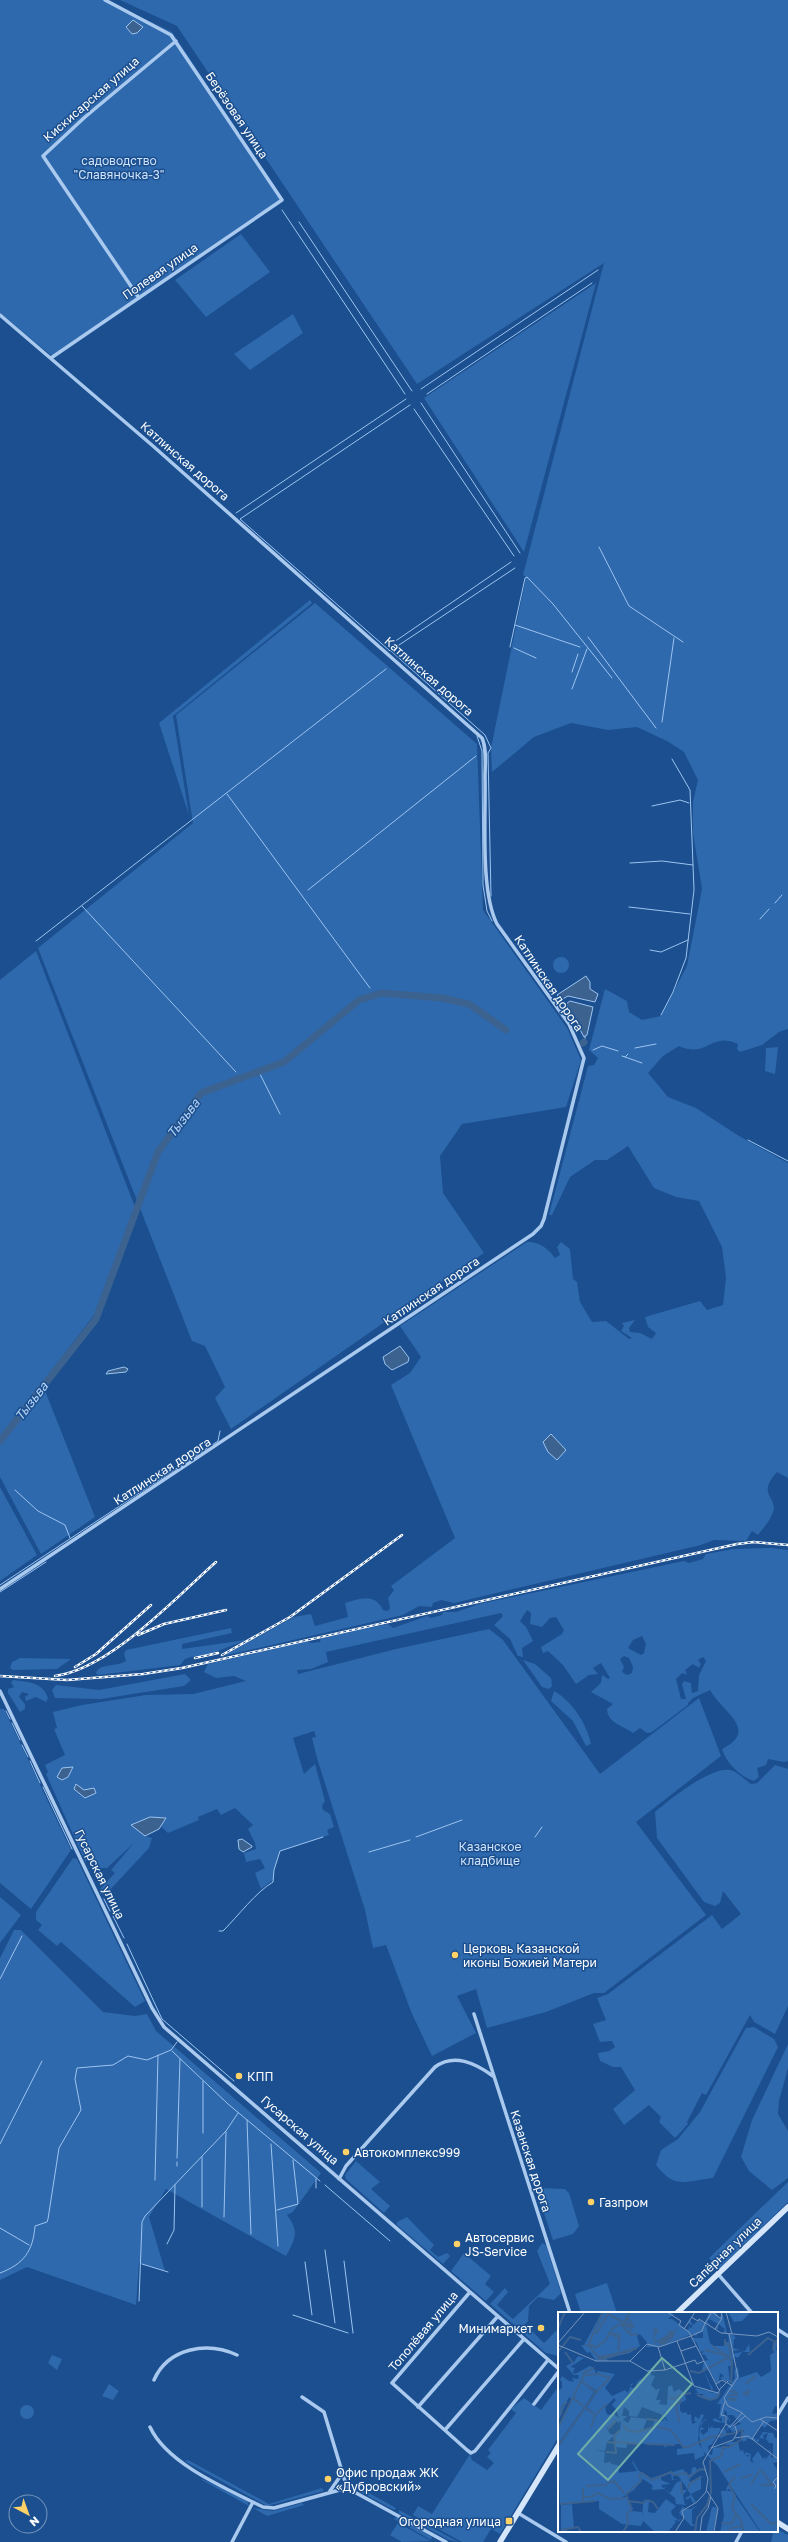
<svg xmlns="http://www.w3.org/2000/svg" width="788" height="2542" viewBox="0 0 788 2542" font-family="'Golos Text',sans-serif">
<style>
.green{fill:#2e69ad;fill-rule:evenodd}
.water{fill:#3c6290;stroke:#9cc4f0}
.lines{fill:none;stroke-linecap:round;stroke-linejoin:round}
.stream{stroke:#9cc4f0;stroke-width:1}
.river{stroke:#3c6290;stroke-width:7}
.street{stroke:#a9c9ee;stroke-width:3.5}
.secondary{stroke:#d6e6fa;stroke-width:5.5}
.rail-casing{stroke:#fff;stroke-width:2.5}
.rail{stroke:#1b4f8f;stroke-width:1;stroke-dasharray:3;stroke-linecap:butt}
.poi-dot{fill:#ffd166;stroke:#1b4f8f;stroke-width:1.5}
.labels{text-anchor:middle;dominant-baseline:central;stroke-width:3;stroke-linejoin:round;paint-order:stroke}
.street-label{font-size:12px;fill:#fff;stroke:#1b4f8f}
.park-label{font-size:12px;fill:#cfe3fa;stroke:#1b4f8f}
.poi-label{font-size:12px;fill:#fff;stroke:#1b4f8f;text-anchor:start}
.water-label{font-size:13px;font-style:italic;fill:#b5d3f5;stroke:#1b4f8f}
.inset-river{fill:none;stroke:#3c6290;stroke-width:2}
.inset-road{fill:none;stroke:#7695bc;stroke-width:1}
.view{fill:#6fada8;fill-opacity:0.15;stroke:#6fada8;stroke-width:2}
.inset-edge{fill:none;stroke:#fff;stroke-width:2}
</style>
<rect width="100%" height="100%" fill="#1b4f8f"/>
<path class="green" d="M0,0H106L172,32L284,200L53,357L0,313Z
M120,0H788V1029L779,1032L762,1045L740,1052L737,1049L738,1044C711,1031 707,1059 679,1046L663,1056L648,1073L668,1097L696,1108L739,1136L788,1163V1478L777,1472C756,1496 778,1496 773,1512C771,1520 763,1528 758,1535L752,1531L746,1541L714,1540L701,1545L454,1603L441,1600L433,1603L432,1607L419,1606L403,1615L223,1656L294,1617L311,1614L315,1626L348,1617L345,1603C361,1598 375,1593 383,1610L388,1611L390,1608L388,1598L394,1590L391,1586L455,1538L391,1385L410,1373L421,1357L400,1326L527,1242C538,1241 549,1249 555,1258L560,1255L557,1247L561,1242L570,1249L573,1279L577,1282L580,1302L592,1322L606,1321L629,1339L632,1338L621,1331L624,1326L622,1323L635,1320L629,1328L630,1332L640,1333L652,1339L656,1333L648,1327L645,1317L700,1301L707,1310L723,1305L726,1278L722,1247L699,1201L676,1197L654,1188L628,1146L607,1160H595L570,1177L552,1215H549L588,1066L594,1065L598,1058L589,1050L605,989L627,1001L629,1012L642,1020L661,1016L687,966L702,889L693,833V802L698,780L684,752L667,741L637,727L608,730L571,723L534,737L492,772L491,748L526,577L523,575L604,263L417,384L177,26Z
M241,234L270,272L206,317L175,280Z
M596,283L524,552L424,398Z
M293,314L303,333L250,370L234,354Z
M310,600L312,603L173,716L189,815L159,723Z
M315,603L477,744L483,910L567,1028L581,1060L566,1107L462,1124L440,1156L443,1193L484,1253L231,1429L215,1398L225,1387L205,1346L192,1341L38,948L193,823L176,715Z
M36,951L135,1207L94,1315L42,1383L95,1517L41,1554L0,1477V980Z
M553 965a8 8 0 1 1 16 0a8 8 0 1 1-16 0Z
M778,1047L775,1074L765,1071L766,1048Z
M0,1487L37,1555L0,1581Z
M771,1548L788,1550V1761L784,1762L768,1759L766,1765L757,1768L759,1777L754,1781C741,1777 726,1763 722,1749C760,1730 722,1712 710,1690L693,1698L688,1703V1705L652,1732L647,1733L640,1728L633,1733C624,1726 607,1723 607,1709L613,1704L591,1692L601,1683L602,1675L608,1679L610,1678L601,1663L593,1668L598,1674L589,1675L576,1684L563,1665L548,1651L543,1653L541,1647L562,1634L564,1630L556,1617L550,1618L542,1627L530,1624L531,1613L527,1610L520,1621L526,1627L533,1641L522,1648L523,1657L518,1656L510,1639L494,1625L503,1616L501,1613L326,1652L328,1662L311,1669L297,1670L298,1674L396,1649L489,1629L503,1640L600,1774L699,1698L721,1756L636,1822L706,1915L604,1993H594L546,2012L487,2028L476,1989L457,1996L476,2033L432,2056L412,2014L386,1945L373,1948L365,1910L317,1758L312,1738L316,1737L314,1731L293,1738L304,1774L315,1764L325,1801L322,1806L323,1810L330,1814L334,1827L327,1830L329,1835L280,1851L274,1870V1879L261,1889L255,1873L265,1868L260,1859L246,1862L244,1853L256,1849L255,1843L248,1829L253,1825L235,1808L221,1815L217,1809L198,1817L199,1820L168,1833L161,1826L165,1817H150L145,1836L152,1838L149,1848L108,1892L102,1895L100,1889L115,1873L111,1870L134,1843L107,1868H100L97,1861H85L46,1774L48,1772L45,1765L65,1755L54,1729L57,1728L53,1712L82,1705L146,1695L193,1694L287,1671L246,1681L234,1676L216,1678L204,1672L208,1664L308,1641L311,1643L320,1642L321,1638L388,1624L393,1628L427,1616L431,1618L442,1615L443,1612H456L479,1604L684,1561L689,1563L703,1559L706,1554L733,1549ZM642,1636L646,1644L644,1653L641,1655L628,1648L633,1640ZM624,1656L629,1658L633,1667L632,1673L627,1675L622,1672L624,1667L620,1659ZM703,1657L706,1661L699,1675L698,1691L692,1693L691,1683L684,1681L682,1684L686,1699H681L676,1679L682,1673L687,1675L685,1670L693,1664L699,1668L701,1664L698,1660Z
M231,1628L232,1633L182,1644V1649L246,1640L213,1653L191,1657L185,1659L180,1665L98,1675L96,1673C99,1663 118,1667 126,1661L124,1654L126,1650Z
M20,1658L71,1659L57,1669L13,1670L10,1668L12,1662Z
M523,1660L535,1664L551,1678L552,1686L549,1689L542,1687Z
M185,1674L191,1680L184,1686L101,1699L55,1698L52,1690L56,1685L99,1690Z
M13,1680C28,1682 43,1682 48,1698L46,1702L36,1697L26,1701L25,1697L29,1694L22,1692L19,1697L25,1704V1709L20,1712L8,1693V1689L14,1687L11,1683Z
M554,1691C572,1701 587,1724 591,1744L586,1746L573,1721L551,1701Z
M0,1709H4L71,1850L31,1909L0,1883Z
M775,1765L788,1769V2006L775,2034L754,2022L750,2015L706,2095L702,2093L687,2122L688,2124L675,2138L659,2122L661,2117L649,2105L624,2125L613,2109L635,2090L621,2067H613L600,2061L598,2053L609,2051L615,2047L612,2041L600,2042L593,2024L606,2020L597,1998L608,1994L712,1915L722,1929L741,1914L723,1891L720,1903L715,1906L704,1902L657,1838L655,1812C669,1800 711,1766 730,1770C737,1771 745,1780 751,1784L757,1783Z
M73,1858L77,1859L145,2001L135,2007L61,1942L57,1946L38,1930L42,1925L36,1920V1912Z
M0,1897L21,1915L0,1943Z
M14,1930H21L103,2012L135,2016L147,2014L156,2031L321,2173L293,2212L287,2215C300,2232 295,2239 286,2256L166,2189L149,2217L165,2271L139,2263L136,2305L27,2267L0,2280V1958Z
M754,2027L774,2039L778,2047L713,2178C685,2181 675,2190 656,2165L661,2150L678,2139L700,2112L746,2028Z
M788,2044V2068L779,2101L778,2114L788,2131V2178L772,2190L749,2171L741,2157L752,2120Z
M356,2161L380,2182L371,2189L390,2206L384,2213L346,2179L345,2175Z
M788,2182V2202L719,2269L709,2258Z
M539,2188L565,2189L569,2193L579,2226L573,2234L553,2240L536,2189Z
M407,2217L434,2245L430,2250L438,2257L447,2253L450,2256L443,2264L397,2225V2222Z
M542,2243L546,2245L561,2293L554,2300L538,2297L529,2306L528,2321L520,2330L490,2304L505,2288L508,2292L497,2305L513,2319L550,2284L537,2251Z
M464,2253L491,2276L485,2284L494,2292L486,2301L451,2271Z
M607,2283L617,2313H581L575,2294Z
M559,2328V2342L557,2344L559,2346V2356L546,2353L525,2335L526,2331L531,2330L544,2343Z
M52,2355L62,2359L57,2370L48,2363Z
M109,2384L119,2391L113,2400L102,2396Z
M559,2386V2436L500,2534L491,2529L483,2542H462L413,2515L418,2506L432,2514L470,2454L472,2460L487,2470L494,2463L487,2457L491,2453L488,2450L516,2413L511,2409L524,2398L541,2410Z
M20 2412a7 7 0 1 1 14 0a7 7 0 1 1-14 0Z
M188,2460L269,2504L322,2488L324,2491L267,2506L188,2463L185,2461Z
M202,2479L247,2501L249,2506L202,2480Z
M358,2487L396,2508L394,2510L355,2489Z
M302,2503L304,2505L267,2516L253,2508L273,2511Z
M399,2510L455,2540L459,2542L449,2540L399,2513Z
M397,2517L432,2537L431,2540L394,2519Z
M398,2523L431,2541L402,2542L390,2535Z
M777,2529L788,2535V2542H771L773,2534L768,2531H777Z"/>
<path class="water" d="M133,20L143,27L137,33L132,34L126,27Z
M586,976L590,982V989L598,994L595,1002L568,996L561,1000L557,995Z
M570,1001L593,1007L587,1035L584,1037L566,1004Z
M400,1346L409,1358L408,1362L392,1370L385,1364L383,1357Z
M124,1367L128,1369L126,1372L106,1374L108,1371Z
M551,1434L566,1450L557,1460L548,1452L543,1442Z
M73,1767L68,1777L62,1780L57,1777L62,1768Z
M76,1784L84,1790L94,1788L96,1793L85,1798L74,1789Z
M150,1817L166,1818L159,1829L145,1836L131,1825Z
M242,1839L252,1846V1847L243,1852L239,1849L238,1840Z"/>
<g class="lines">
<path class="stream" d="M282,210L405,394
M299,222L412,391
M421,389L598,270
M427,394L592,283
M421,403L520,553
M410,405L240,519L390,651L515,568
M414,409L514,556
M236,513L406,399
M599,547L629,606L683,642
M515,625L580,647
M588,637L656,728
M394,642L511,562
M510,647L525,578L527,577L553,604L612,678
M514,648L536,658
M391,651L485,735L491,748L488,753L491,896
M572,672L578,654
M572,689L587,649
M662,722L674,638
M477,736L482,751L483,885L487,911L492,921
M227,794L370,988
M652,806L680,800L689,803
M630,863L662,861L693,865
M308,890L476,756
M775,903L782,895
M82,906L236,1072
M629,907L690,914
M760,919L769,909
M36,941L386,669
M650,950L661,952L688,940
M661,1015L673,992L686,958L694,890L690,790L672,759
M585,1036V1043
M635,1048L656,1044
M593,1050L602,1046L618,1051
M622,1056L625,1057L628,1054
M625,1057L642,1063
M259,1072L280,1114
M748,1140L788,1161
M15,1490L38,1511L65,1525L70,1538
M0,1585L218,1441L220,1431
M0,1592L46,1562
M6,1711L10,1719
M12,1723L20,1740
M22,1745L28,1757
M30,1761L40,1783
M43,1787L72,1849
M416,1837L462,1820
M535,1837L542,1827
M369,1852L410,1840
M104,1899L110,1911
M113,1916L124,1938
M219,1931H223C238,1916 256,1892 273,1882L274,1870L280,1851L323,1837
M127,1944L162,2019L234,2081
M0,1979L22,1936
M172,2051L228,2104L320,2181
M247,2120L251,2234
M203,2133V2081
M0,2144L42,2061
M271,2144L278,2246
M202,2157V2207
M177,2158L180,2059
M177,2166V2162
M316,2179V2188
M155,2180L158,2055
M325,2185L390,2241
M277,2210L298,2204L293,2160
M224,2217L226,2132
M0,2228L29,2245
M167,2244L174,2230L175,2185
M325,2250L335,2323
M344,2261L353,2333
M305,2262L312,2315
M142,2264L168,2272
M0,2273C24,2264 33,2251 35,2226L47,2222L48,2219L59,2148L81,2110L75,2079L77,2068L113,2065L128,2056L147,2060L171,2050L177,2042
M139,2301L142,2222L145,2216L226,2131L238,2113
M293,2315L348,2333"/>
<path class="river" d="M583,1043L584,1042
M0,1441L96,1319L158,1152L201,1093L284,1062L359,1000L382,993L442,998L469,1004L506,1030"/>
<path class="street" d="M139,298L43,156L85,117L176,41
M0,315L153,446L482,738C487,749 485,765 485,777C486,817 480,891 497,924L569,1024L584,1058L544,1219L541,1226L533,1234L0,1589
M51,358L282,200L171,35L105,0
M0,1691L152,2008L164,2027L559,2369
M474,2014L570,2313
M339,2179L346,2166L435,2067C454,2053 475,2063 493,2076
M718,2274L752,2313
M470,2292L392,2383L467,2450L471,2453L475,2451L548,2360
M777,2329L788,2336
M154,2380C168,2348 207,2341 237,2355
M302,2397L324,2412L347,2488
M534,2404L559,2371
M418,2407L498,2316
M777,2416L788,2398
M150,2427C167,2464 227,2489 263,2507L274,2508L347,2488L446,2542
M445,2430L524,2339
M330,2491L339,2478L341,2470
M518,2513L566,2542
M232,2542L253,2502
M736,2542L742,2531"/>
<path class="secondary" d="M677,2313L788,2207
M777,2522L788,2529
M500,2542L559,2445"/>
<defs>
<path id="rail" d="M138,1635L164,1624L226,1610
M222,1655L290,1617L402,1535
M195,1658L218,1653
M75,1667L96,1654L151,1605
M0,1676L67,1680L143,1674L182,1668L737,1544L754,1542L788,1545
M55,1676C110,1669 174,1599 216,1562"/>
</defs>
<use href="#rail" class="rail-casing"/>
<use href="#rail" class="rail"/>
</g>
<g class="poi-dot">
<circle cx="455" cy="1955" r="4"/>
<circle cx="239" cy="2076" r="4"/>
<circle cx="346" cy="2152" r="4"/>
<circle cx="591" cy="2202" r="4"/>
<circle cx="457" cy="2244" r="4"/>
<circle cx="541" cy="2328" r="4"/>
<circle cx="328" cy="2479" r="4"/>
<rect x="505" y="2517" width="8" height="8" rx="2"/>
</g>
<g class="labels">
<g class="street-label">
<text transform="translate(91 99) rotate(-41)">Кискисарская улица</text>
<text transform="translate(237 115) rotate(56)">Берёзовая улица</text>
<text transform="translate(160 271) rotate(-35)">Полевая улица</text>
<text transform="translate(185 461) rotate(41)">Катлинская дорога</text>
<text transform="translate(429 676) rotate(41)">Катлинская дорога</text>
<text transform="translate(549 983) rotate(56)">Катлинская дорога</text>
<text transform="translate(431 1291) rotate(-34)">Катлинская дорога</text>
<text transform="translate(162 1471) rotate(-33)">Катлинская дорога</text>
<text transform="translate(100 1874) rotate(64)">Гусарская улица</text>
<text transform="translate(300 2130) rotate(41)">Гусарская улица</text>
<text transform="translate(531 2161) rotate(72)">Казанская дорога</text>
<text transform="translate(725 2252) rotate(-44)">Сапёрная улица</text>
<text transform="translate(423 2331) rotate(-50)">Тополёвая улица</text>
</g>
<g class="park-label">
<text x="119" y="160">садоводство<tspan x="119" dy="14">"Славяночка-3"</tspan></text>
<text x="490" y="1846">Казанское<tspan x="490" dy="14">кладбище</tspan></text>
</g>
<g class="poi-label">
<text x="463" y="1948">Церковь Казанской<tspan x="463" dy="14">иконы Божией Матери</tspan></text>
<text x="247" y="2076">КПП</text>
<text x="354" y="2152">Автокомплекс999</text>
<text x="599" y="2202">Газпром</text>
<text x="465" y="2237">Автосервис<tspan x="465" dy="14">JS-Service</tspan></text>
<text x="533" y="2328" text-anchor="end">Минимаркет</text>
<text x="336" y="2472">Офис продаж ЖК<tspan x="336" dy="14">«Дубровский»</tspan></text>
<text x="501" y="2521" text-anchor="end">Огородная улица</text>
</g>
<g class="water-label">
<text transform="translate(183 1118) rotate(-53)">Тызьва</text>
<text transform="translate(31 1401) rotate(-52)">Тызьва</text>
</g>
</g>
<g transform="translate(558 2312)">
<rect width="220" height="220" fill="#1b4f8f"/>
<path d="M44,0H109L116,2L110,7H114L129,18L132,16L125,10L133,16L135,14L130,11L132,8L135,13L141,8L147,11L151,0H158L162,6L164,0L169,21H165L167,17L160,12V17H157L160,12L151,7L149,10L153,13L148,12L152,31L156,34H166L167,30H170V26L175,46L170,22L175,23L178,26L176,27L175,36L182,38L175,39V42L187,39L191,32L192,40H184L180,46L176,44L178,54L175,46L173,54H170L172,71L162,66L166,64L162,61L161,67L164,81L161,70L158,71L150,57L144,59L146,49L150,48L147,43L143,42L146,39L142,40L139,31L134,26H145V20L139,22L138,25L137,22L132,23L101,35H88L90,32L82,22L79,24L82,34L72,41L49,46V49H38L32,40L29,41L23,33H26ZM170,0H203V1H192L184,9L176,10ZM220,28L218,38L220,39V95L217,94L214,102L220,101V108L212,109L207,116L203,113L195,125L199,128L201,126V130L188,126L189,128L185,130L183,122L186,119L183,117L175,120L171,116L168,119L169,123L163,126L159,124L164,123L162,119L154,132L150,134L151,142L154,143L155,136L164,135L166,137L173,133H166L172,130H180L182,139L186,138L185,140L190,145L192,143H188L187,140L193,142L192,149L196,151L194,147L200,139L205,147L208,144L207,148L212,142L210,137L213,140V146L215,145V131H211L208,127L210,121L205,123L206,127L201,126L205,120L215,121L217,126H220V150L215,151L220,159V220H203L159,153L144,138L141,123L143,112L144,110L147,107L149,110L146,108L143,115L147,117L143,118L142,126L143,120L145,123L150,119V112L151,117L154,114L155,116H162V118L166,116L168,119L171,112L177,114L183,112L175,103H169L172,108L171,111V107L169,109V100L166,98L167,111L158,110L154,108L157,106L164,110V105L161,107L163,92H159L177,66L176,59L180,55L181,66L199,60L203,65L213,59L212,43L217,40L215,39V32ZM20,44L26,46L12,55L17,56L15,60L17,62L32,54L36,56V59L38,57L37,63L40,59L57,62L47,76L54,84L67,78L70,81L73,72L76,71L72,75L76,76L80,69L90,63L91,60L87,59H98L93,60V63L97,64L93,73L98,78L102,76L98,88H103L101,92L109,93L110,75L114,73L116,80L121,77L127,82L128,88L122,91V98L124,101L128,100L130,103L133,102L134,112L139,110L136,109L137,104L141,107L143,102L146,103L141,115L140,130L147,143L137,148L136,141L119,143V137L126,136L122,132H111L107,136L106,133H109L70,131L68,136L58,135L57,124L62,118L63,109L60,111L59,108L49,116L52,122L57,123L49,130L47,139L37,138L47,140L46,151L53,150V152L60,153L61,161L79,159L74,150L75,149L80,158L93,166L125,157L129,163L133,162L134,156L138,155L139,159L145,156V158L137,160L131,168L133,171L142,164H146L143,165V177L133,182L138,190L135,191L132,185L130,188L127,186L133,183L124,169V178H129L125,183L127,193L131,189L128,193L118,192L117,186L106,177L95,178L92,175L95,176L94,173L85,167L76,178L61,187L68,185L74,195L73,199L84,200V206L85,192L88,188L91,189L90,200L97,201L108,187L118,194L113,199L114,203L120,208L123,207L122,209L116,208L118,210L110,220H97L85,209L83,214L64,212L41,197V189L2,192L0,136L27,97L37,102L29,95L40,79L24,70L26,63L21,71L24,70L36,80L27,94L18,88L26,95L0,132V116L14,88L11,85L0,110V79L4,76V70L2,68L4,64L11,69L16,70L14,66L20,67L21,63H16L8,54L16,50ZM56,86L58,88L54,93L58,97L61,106L56,102L50,103L48,100L47,95ZM66,95L71,99V104L79,105L84,95L102,102L100,100L104,103V105L107,100V105L111,110L106,106L105,109L97,108L94,115L85,118L89,107L73,105L70,111L65,108L69,104H64ZM109,162H113L114,168L119,167H115V164L119,163L123,167L119,169L122,167L124,168L118,171L112,181L106,177L109,175L105,176L103,173L113,172L103,168V165ZM146,60L149,65L152,72L155,76L154,80L151,81L162,80L159,87H148L142,85L146,82H136L140,81L137,76L151,79L137,73L154,79ZM169,174H171L174,178L170,177L169,179H174L202,220H162L166,204L163,179H168ZM14,192L16,216H9V220H3V193ZM139,193L134,198V211L137,214H133L121,201L125,194L127,197H133ZM154,195H158L160,199L155,220H148Z" fill="#2e69ad" fill-rule="evenodd"/>
<path d="M119,14L115,26L126,23L115,26L107,32L102,33L99,29L97,32L95,25L97,18L91,19L98,16L101,18L96,26L99,29L110,22L111,18L115,20Z" fill="#3c6290"/>
<path class="inset-river" d="M50,2L63,9M68,4L76,15M64,9L75,15M67,9L66,13L71,15L73,23L80,22M63,12L71,22M0,16L7,0M38,22L51,0M62,27L53,22H62M167,27V32H171L173,46M31,31L45,0M31,32L38,35L47,29L54,17L67,9L72,0M27,33L32,34L36,41M154,34L170,44M147,38L170,44M215,38L216,31L220,27M60,39L62,23M0,40L12,25L23,28M7,40L15,51M36,41L41,45L61,41M61,41L79,36M64,42L79,36M190,43L210,26L217,30M39,47L79,36M43,48L61,42M151,56L171,45L174,50L173,71M132,59L141,61L149,57M25,61L36,56M188,72L197,64M185,81L189,83L191,79L187,80M139,83L152,88L159,86L162,81M171,83H179L178,80L172,79M111,85L116,87L122,83L133,81M15,86L36,102M170,86L179,88H171M118,93L121,110M113,94L122,91L123,82M3,103L4,95L9,90M89,107L104,109M65,113L69,118L79,120L100,114M100,115L112,118L116,122M0,116L23,69L26,63L40,62L52,66L38,80L23,69M33,116L37,103L49,92M50,117L59,108M116,122L125,135H130L153,125L177,121L184,117M57,130L56,124L62,118M58,130L80,132M88,132L117,133M0,134L38,80M48,140L58,141L57,131L49,130M204,159L214,173M166,160L183,152M81,163L84,161L94,168L113,160L117,163L128,161L131,165L142,157L148,158M177,164L171,173L177,184L174,196L183,209L186,220M183,166L195,163M123,170L124,182M49,171L56,169L66,181M193,172L203,157M203,173H216M28,174L49,173M130,177L132,171L143,165M68,182L83,169L81,163M25,185H32L40,181L52,187L67,186M89,188L95,190L100,197M25,189V176M70,189L85,191L88,188M2,192L37,189M193,192L213,212L220,210M163,211L174,212L177,203M3,218L20,215L23,220M65,220L70,212L69,202L74,197L68,183M137,220L139,206L149,193L153,180L152,149L163,144L165,135H172L184,127V117M170,220L174,216L184,214"/>
<path class="inset-road" d="M109,0L123,9L121,13L131,20L161,78L170,69M154,0L162,6L164,5L163,0M168,0L174,22M133,5L140,9L141,7L163,21L199,24L211,20L220,25M147,11L154,0M126,17L137,0M157,17L164,6M171,22L180,65L166,86L170,94L183,100M133,24L144,19L147,11M119,29L136,74L160,81L162,78M0,31L27,0M0,33L38,49H72L89,32L101,35L133,24M100,35L107,58M123,39L138,34M72,49L89,59L107,58L137,48L139,52L146,49M158,72L164,68L175,74M183,100L194,110L208,105L220,106M202,107L220,119M168,112L172,115L184,101M175,114L187,104M177,126L190,124L220,147M194,127L206,109M153,136L175,128L179,121L177,114M216,177L218,174L215,170L220,165M149,179L160,196L156,220M117,220L126,206L124,199L139,190L148,180L150,167L145,150L168,112V104L163,103L167,89M142,220L144,205L150,196L153,185"/>
<path class="view" d="M104,46L134,72L50,168L20,142Z"/>
<rect width="220" height="220" class="inset-edge"/>
</g>
<g transform="translate(28 2514) rotate(139)"><circle r="19" fill="#1b4f8f" stroke="#7695bc"/>
<path d="M0-3L7 15L0 10L-7 15Z" fill="#ffd166"/>
<text y="-6" font-size="11" font-weight="bold" text-anchor="middle" fill="#ffffff">N</text>
</g>
</svg>
